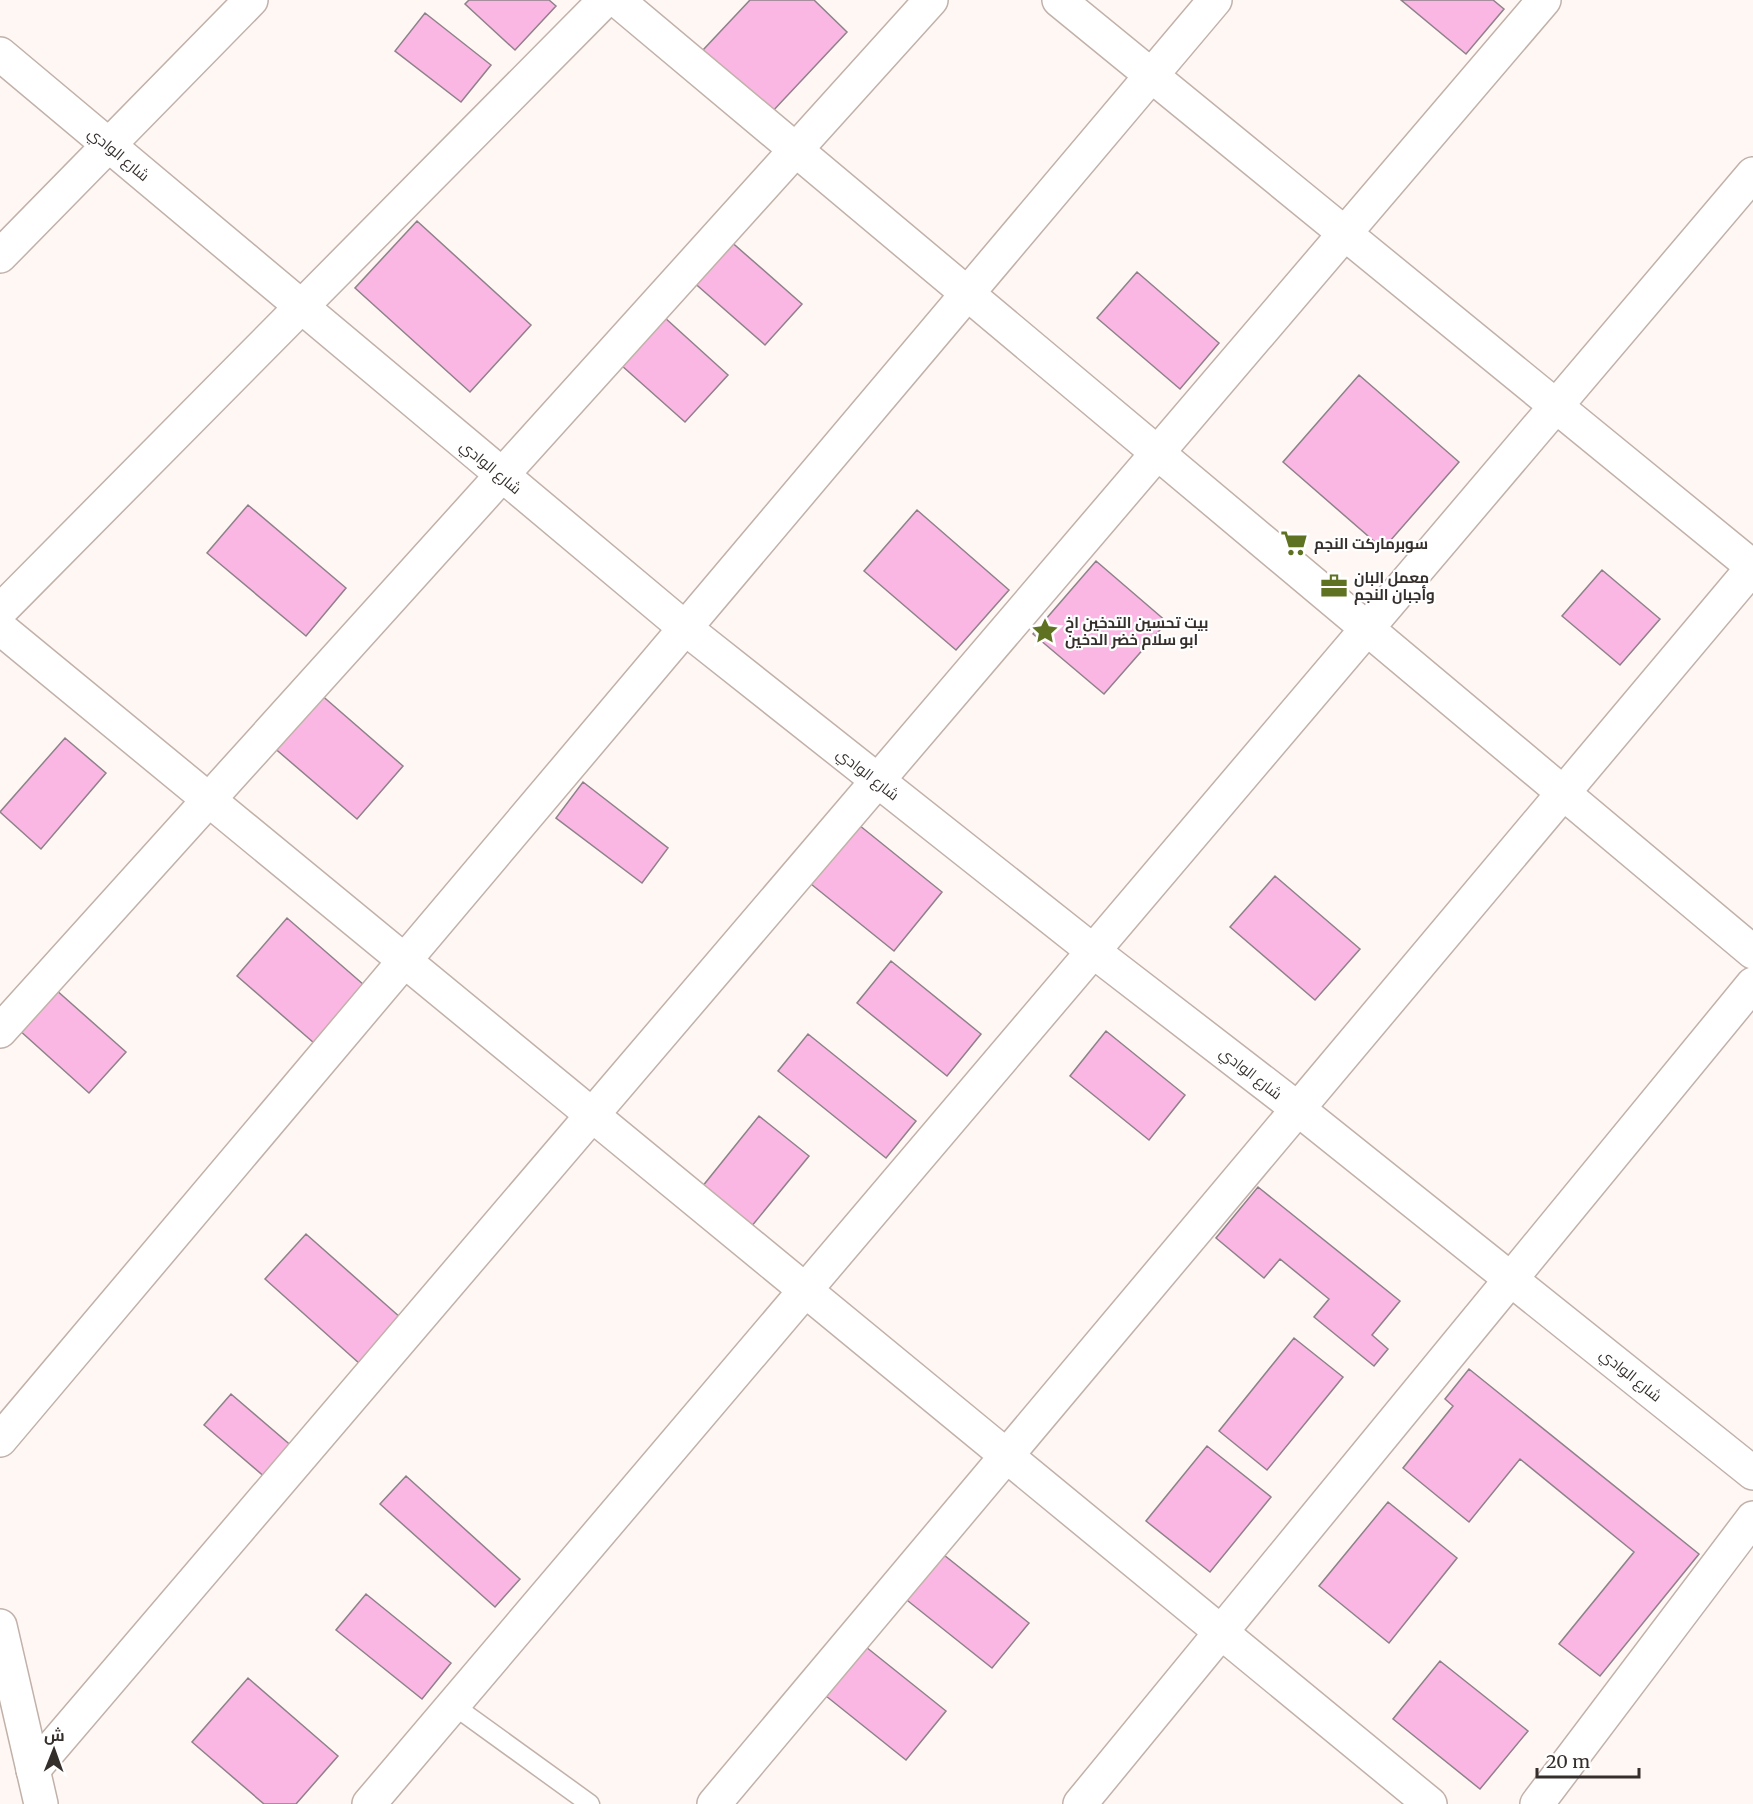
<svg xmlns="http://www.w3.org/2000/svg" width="1753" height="1804" viewBox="0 0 1753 1804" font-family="Merriweather,Cairo,serif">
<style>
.building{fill:#fab7e3;stroke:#8f818a;stroke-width:1.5}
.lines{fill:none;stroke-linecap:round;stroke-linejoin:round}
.lane-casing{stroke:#c1b1a9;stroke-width:21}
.street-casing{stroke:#c1b1a9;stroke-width:36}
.secondary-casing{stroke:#c1b1a9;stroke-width:36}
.highway-casing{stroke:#c1b1a9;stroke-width:36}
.lane{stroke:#fff;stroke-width:18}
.street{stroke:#fff;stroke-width:33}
.secondary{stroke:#fff;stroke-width:33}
.highway{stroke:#fff;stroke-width:33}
.labels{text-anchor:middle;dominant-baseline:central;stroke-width:4.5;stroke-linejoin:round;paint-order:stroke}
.street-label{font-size:15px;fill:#352f2c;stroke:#fff}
.poi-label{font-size:15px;font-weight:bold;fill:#352f2c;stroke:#fff;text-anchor:start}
</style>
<rect width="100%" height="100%" fill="#fef7f4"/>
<path class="building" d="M469,0H549L556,6L515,50L465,4Z
M750,0H814L847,32L771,113L703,50Z
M1401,0H1493L1504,9L1466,54Z
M425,13L491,65L461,102L395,51Z
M417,221L531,325L470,392L355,288Z
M728,239L802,304L765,345L691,280Z
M1137,272L1219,343L1180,389L1097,318Z
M664,317L728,375L685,422L621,365Z
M1359,375L1459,462L1383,549L1283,462Z
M248,505L346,588L306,636L207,553Z
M917,510L1009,590L956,650L864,571Z
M1096,561L1167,622L1104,694L1033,634Z
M1602,570L1660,619L1620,665L1562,616Z
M319,693L403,766L357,819L272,746Z
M65,738L106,773L41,849L0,812Z
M583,782L668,848L642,883L556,818Z
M854,821L942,892L894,951L806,880Z
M1275,876L1360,949L1315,1000L1230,927Z
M287,918L364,985L314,1043L237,976Z
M891,961L981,1034L947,1076L857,1003Z
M55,989L126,1052L89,1093L18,1029Z
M1106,1031L1185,1095L1149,1140L1070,1076Z
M808,1034L916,1121L886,1158L778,1071Z
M759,1116L809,1156L751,1227L702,1187Z
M1258,1187L1400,1301L1372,1335L1388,1349L1374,1366L1314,1317L1329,1299L1280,1259L1264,1278L1216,1238Z
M306,1234L401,1318L360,1364L265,1279Z
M1294,1338L1343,1377L1267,1470L1219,1431Z
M1469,1369L1699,1554L1600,1676L1559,1644L1634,1552L1520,1459L1469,1522L1403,1468L1453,1406L1445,1399Z
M231,1394L294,1448L267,1479L204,1425Z
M1207,1446L1271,1497L1210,1572L1146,1521Z
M406,1476L520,1579L495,1607L380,1504Z
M1388,1502L1457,1558L1389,1643L1319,1586Z
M939,1551L1029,1623L992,1668L903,1597Z
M366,1594L451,1663L422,1699L336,1630Z
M861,1643L946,1711L906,1760L821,1692Z
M1440,1661L1528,1731L1480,1789L1393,1719Z
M248,1678L338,1756L296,1804H264L192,1742Z"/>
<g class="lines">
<defs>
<path id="lane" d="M453,1705L590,1804"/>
<path id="street" d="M617,0L1753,952
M1059,0L1753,567
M0,256L251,0
M0,611L605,0
M0,628L1430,1804
M0,1031L931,0
M0,1440L1215,0
M33,1770L1544,0
M369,1804L1753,174
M714,1804L1753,567
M1080,1804L1753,984
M1537,1804L1753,1518"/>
<path id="secondary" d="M0,54L685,628L1093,951L1298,1109L1753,1473"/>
<path id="highway" d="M0,1626L41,1804"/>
</defs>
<use href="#lane" class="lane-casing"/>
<use href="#street" class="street-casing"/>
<use href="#secondary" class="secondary-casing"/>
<use href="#highway" class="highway-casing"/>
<use href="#lane" class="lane"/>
<use href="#street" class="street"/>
<use href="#secondary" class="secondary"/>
<use href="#highway" class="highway"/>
</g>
<defs>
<symbol id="supermarket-bare" viewBox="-9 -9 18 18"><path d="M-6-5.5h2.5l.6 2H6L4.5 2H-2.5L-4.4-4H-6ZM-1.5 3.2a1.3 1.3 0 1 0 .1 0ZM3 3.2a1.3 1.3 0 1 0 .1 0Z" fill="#5e7221" stroke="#fff" stroke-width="2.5" paint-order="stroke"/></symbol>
<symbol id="office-bare" viewBox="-9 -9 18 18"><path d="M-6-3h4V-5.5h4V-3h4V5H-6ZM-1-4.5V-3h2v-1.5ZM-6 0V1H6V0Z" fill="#5e7221" stroke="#fff" stroke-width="2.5" paint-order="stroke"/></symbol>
<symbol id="sight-bare" viewBox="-9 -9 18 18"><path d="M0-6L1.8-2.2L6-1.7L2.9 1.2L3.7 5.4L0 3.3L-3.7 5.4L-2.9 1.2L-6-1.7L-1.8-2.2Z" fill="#5e7221" stroke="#fff" stroke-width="2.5" paint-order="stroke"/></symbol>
</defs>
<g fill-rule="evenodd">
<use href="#supermarket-bare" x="1275" y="524" width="38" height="38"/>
<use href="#office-bare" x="1315" y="567" width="38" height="38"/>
<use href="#sight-bare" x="1026" y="612" width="38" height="38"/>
</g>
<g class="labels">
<g class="street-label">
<text transform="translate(119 154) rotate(40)">شارع الوادي</text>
<text transform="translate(491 467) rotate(40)">شارع الوادي</text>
<text transform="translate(868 774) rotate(38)">شارع الوادي</text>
<text transform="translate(1251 1073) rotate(38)">شارع الوادي</text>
<text transform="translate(1631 1375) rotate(39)">شارع الوادي</text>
</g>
<g class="poi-label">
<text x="1314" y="543">سوبرماركت النجم</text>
<text x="1354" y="577">معمل البان<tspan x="1354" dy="17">وأجبان النجم</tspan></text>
<text x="1065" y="622">بيت تحسين التدخين اخ<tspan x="1065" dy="17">ابو سلام خضر الدخين</tspan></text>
</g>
</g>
<g transform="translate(54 1750) rotate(1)" stroke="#ffffff" stroke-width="4.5" paint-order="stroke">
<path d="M0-4.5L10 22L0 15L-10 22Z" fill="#352f2c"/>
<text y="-9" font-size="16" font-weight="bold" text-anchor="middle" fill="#352f2c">ش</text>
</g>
<path d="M1537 1768v9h102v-9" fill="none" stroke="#352f2c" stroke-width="3"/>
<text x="1546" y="1768" font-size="18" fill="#352f2c" stroke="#ffffff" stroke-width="4.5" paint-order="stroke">20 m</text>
</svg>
